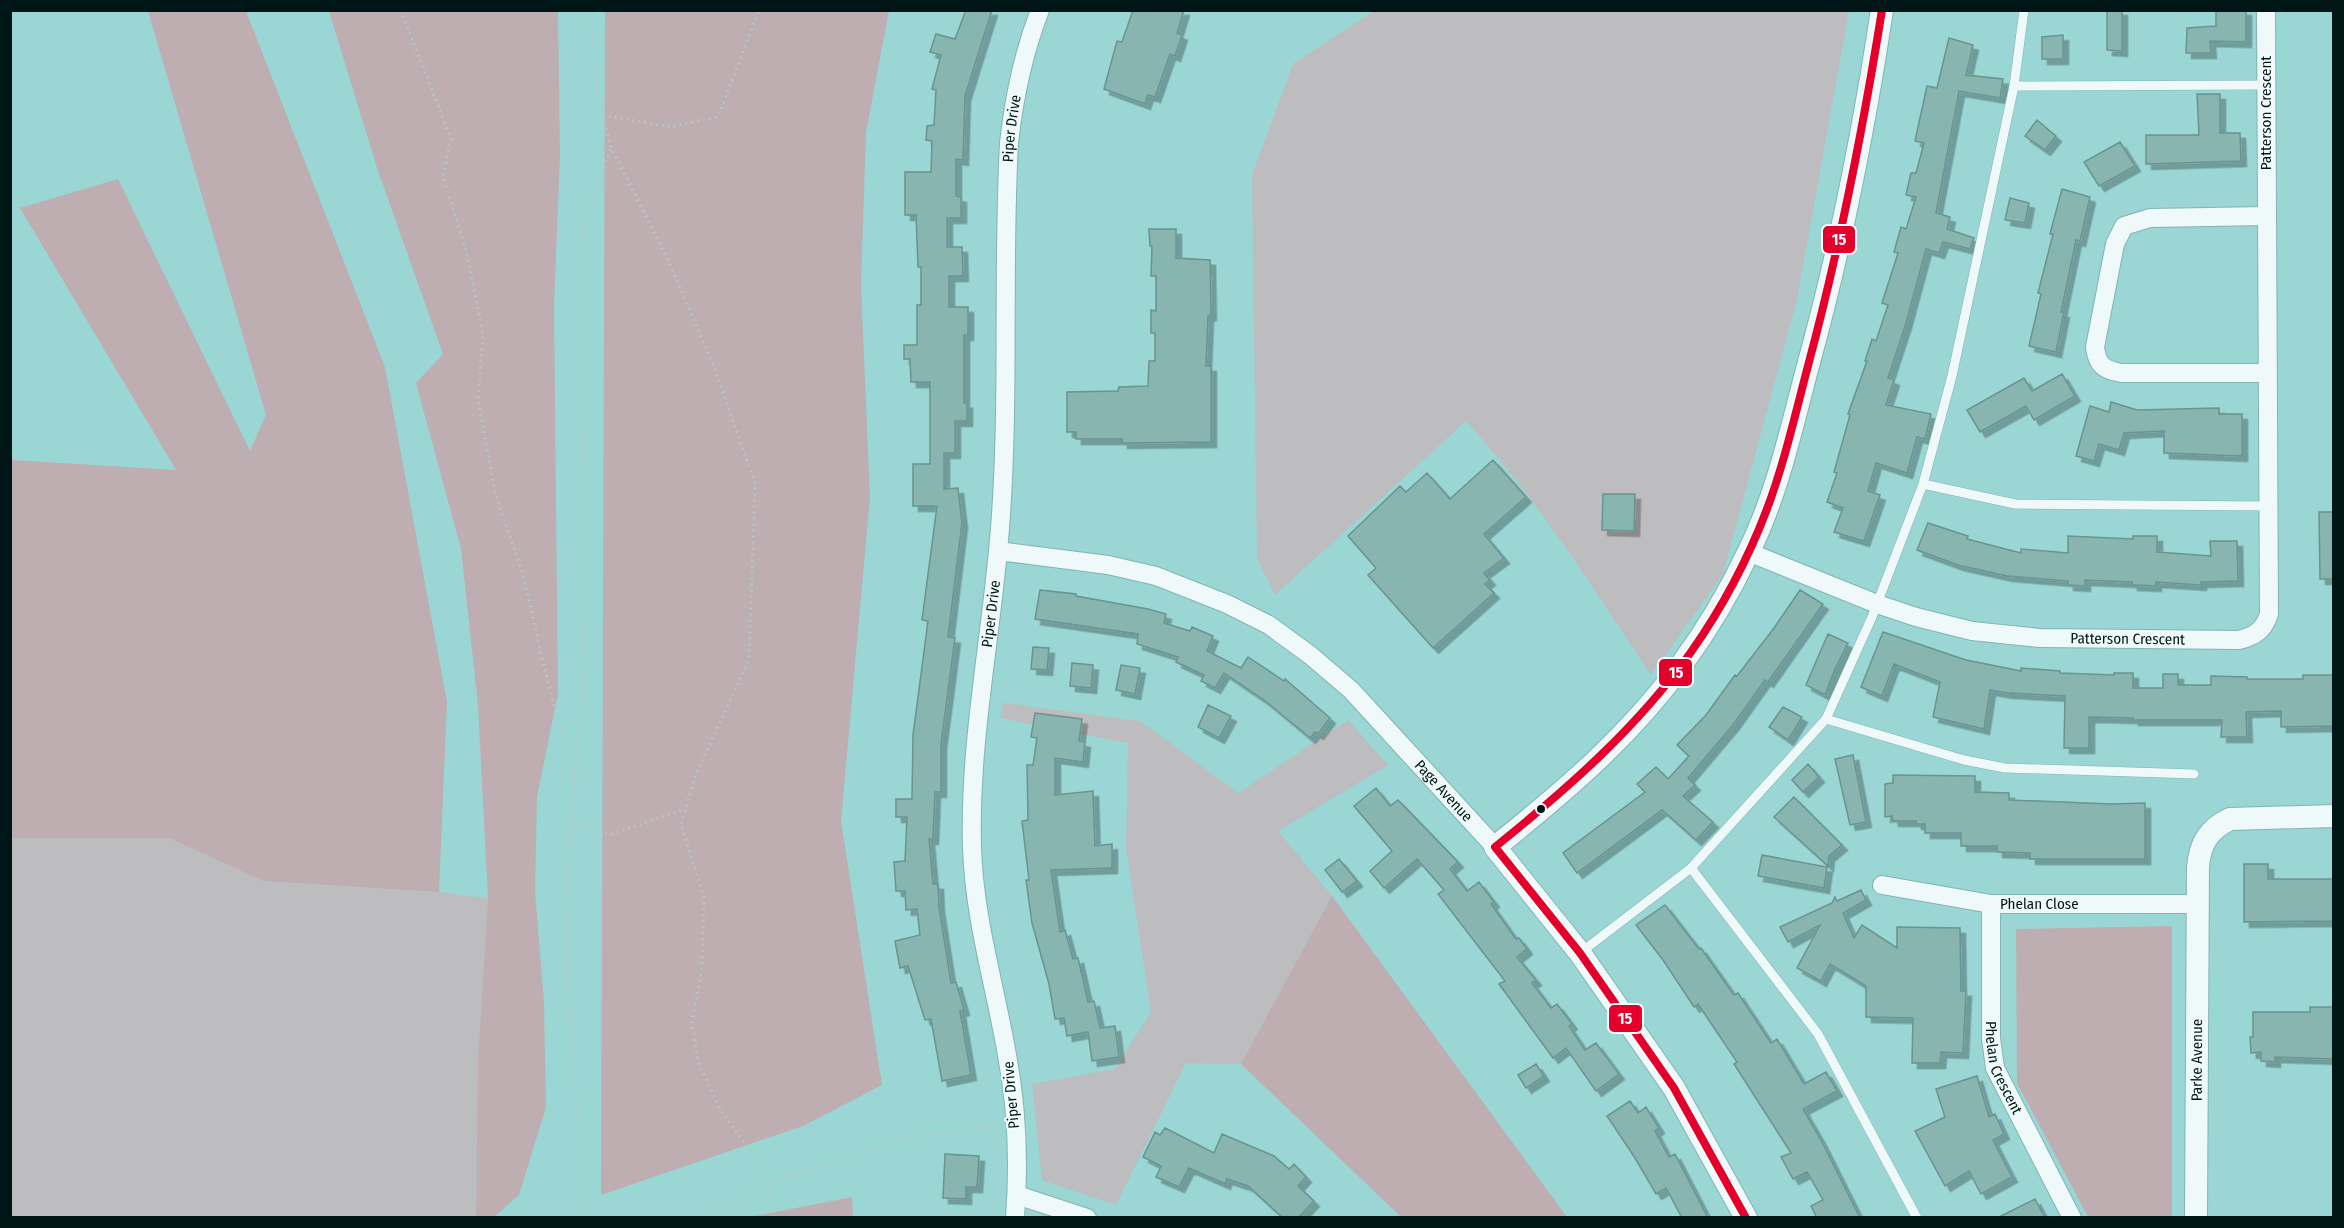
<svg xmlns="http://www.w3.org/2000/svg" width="2344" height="1228" viewBox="0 0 2344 1228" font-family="'Fira Sans Condensed',sans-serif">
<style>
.green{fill:#bdbcbf}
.forest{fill:#beaeb2}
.building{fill:#88b5af;stroke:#69948f;stroke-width:1.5;filter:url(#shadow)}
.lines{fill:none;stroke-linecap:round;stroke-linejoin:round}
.service-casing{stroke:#82b4b2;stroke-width:10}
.minor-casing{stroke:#82b4b2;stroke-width:20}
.tertiary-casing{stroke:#82b4b2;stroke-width:24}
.path{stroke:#b7c8c8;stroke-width:3;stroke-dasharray:1.5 4.5;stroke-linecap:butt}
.service{stroke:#f0f9f9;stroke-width:9}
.minor{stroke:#f0f9f9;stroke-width:18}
.tertiary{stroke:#f0f9f9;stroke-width:22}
.bus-1-casing{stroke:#f3fdfd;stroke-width:12}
.bus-1{stroke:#e4002b;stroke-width:8}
.bus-dot{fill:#001616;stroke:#f3fdfd;stroke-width:2}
.labels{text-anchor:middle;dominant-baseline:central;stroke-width:4.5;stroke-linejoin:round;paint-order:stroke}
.street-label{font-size:15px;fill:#001616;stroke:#f3fdfd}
.line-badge{stroke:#f3fdfd;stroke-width:2}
.badge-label{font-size:16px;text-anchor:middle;font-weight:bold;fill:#fff}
</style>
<defs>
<filter id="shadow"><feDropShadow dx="5.5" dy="5.5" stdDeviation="0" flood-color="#0004"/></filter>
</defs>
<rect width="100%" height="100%" fill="#99d6d4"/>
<path class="green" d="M1374,11H1849L1797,299L1723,574L1651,675C1593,588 1537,498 1466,421L1275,595L1257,558L1252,175L1293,64Z
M1003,703L1140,721L1238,793L1348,720L1388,765L1278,831L1332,896L1241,1064L1186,1063L1116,1205L1042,1180L1032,1084L1115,1069L1151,1012L1126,848L1128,743L1000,718Z
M11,838H169L263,881L439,892L488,899L478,1059L476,1217L11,1218Z"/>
<path class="forest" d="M148,11H246L385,367L447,702L439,892L263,881L169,838H11V460L176,470L20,208L118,179L250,451L266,415Z
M329,11H558L560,156L554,305L558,694L537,797L535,891L544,1002L546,1107L519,1195L494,1217H476L478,1059L488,899L478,705L461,549L416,383L443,354L377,168Z
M605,11H889L866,132L861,285L870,497L841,821L882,1085L803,1126L601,1195Z
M1332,896L1567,1217H1401L1241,1064Z
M2172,926V1217H2088L2017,1083L2016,929Z
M852,1197L853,1217H750Z"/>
<path class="building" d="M966,10H992L965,96L963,160L956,159V196L961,197V218H947V247H962L963,276H949V307H968V335H964V403H967V421H955V453H944V489L958,488L962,523L948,637L955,638L941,744V792H935L933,839H929L933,884H938L939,907L951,983L956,982L964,1010L960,1011L971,1075L942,1081L931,1019L925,1020L908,966L900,968L895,941L920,935L917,909L906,910L905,891H896L894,862L905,861L907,817H896V799H912L913,735L928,621L922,620L937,506H913V464H930V382H911L910,359H904V345H917V305H921V267H918L916,215H905V172H931L932,141L926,140L927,126L934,125L936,90L932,89L941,55L930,52L936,34L955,39Z
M1133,10H1184L1177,33L1182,35L1175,56L1170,54L1155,97L1148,95L1145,104L1104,89L1117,41L1122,42Z
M2107,10H2122V51L2107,50Z
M2216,10H2246V42L2210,41L2211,53H2186L2187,28L2216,26Z
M2063,35V59H2042V37Z
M1949,38L1973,45L1966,75L2003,79L2000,98L1959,91L1936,213L1950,217L1947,229L1974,238L1970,249L1943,242L1939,253L1926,249L1906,323L1888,378L1894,380L1886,405L1931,414L1925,439L1917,437L1907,473L1876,463L1868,491L1880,495L1864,541L1834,532L1843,508L1827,502L1837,473L1834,472L1850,415L1848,414L1867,361H1865L1872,339L1876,341L1888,305L1882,303L1898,253L1894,252L1901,227L1906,229L1916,197L1906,195L1911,173H1916L1924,143L1915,141L1927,86L1937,88Z
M2197,94H2220V133H2240L2241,161L2146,164V135H2199Z
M2037,120L2056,136L2045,150L2025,136Z
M2120,142L2135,166L2099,186L2084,162Z
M2062,189L2090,197L2080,241L2076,240L2061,312H2064L2056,352L2029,346L2041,294L2038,293L2053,234H2050Z
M2010,198L2029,203L2025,223L2005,220Z
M1149,229H1176V258L1210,260L1211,315L1208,316L1206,366H1211V442L1122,443V439H1076V432H1067V392L1118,391L1119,387L1148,386L1149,361H1155V333H1151V310L1156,311V276H1151L1152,246H1150Z
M2062,374L2075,396L2034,420L2026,406L1980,432L1967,410L2024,378L2032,391Z
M2111,402L2137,410L2219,408V414H2242V456L2164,453V431L2124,433L2119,450L2099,444L2094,461L2076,456L2090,406L2109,412Z
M1493,460L1526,497L1484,534L1504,558L1484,573L1490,580L1485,584L1494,593L1433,648L1368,575L1376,568L1348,536L1400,486L1406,492L1427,473L1450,499Z
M1603,494H1635L1634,531L1602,530Z
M2319,512H2334V579H2320Z
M1928,523L1968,536L1967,539L2021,553V549L2068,553V536L2133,539V536H2157V552L2211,556L2210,541H2237L2238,581L2201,582V585L2156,582V586L2132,585V582L2085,580V586L2068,585V581L2007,576L1958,565L1917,550Z
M1040,590L1076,594V596L1148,609L1166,614L1164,623L1190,631L1192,627L1213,636L1207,651L1241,668L1248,657L1284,681L1285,679L1330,718L1318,734L1315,732L1310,738L1264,700L1224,673L1215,688L1201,681L1204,675L1176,662L1178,657L1137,644L1138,634L1035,619Z
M1800,590L1823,604L1768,682L1765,680L1733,725L1688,778L1695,785L1683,796L1713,822L1696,840L1662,810L1577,873L1563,853L1645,792L1637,784L1656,767L1668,779L1689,756L1677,745L1706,715L1735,675L1737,676L1774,628Z
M1883,632L1966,660L2021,671V668L2060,671V673L2114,675V673H2133V688H2163V674H2178V685H2211V676L2247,677V679H2303V675H2334V726L2281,727V711L2246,712L2247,737H2221L2222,720H2133V718L2089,717V748H2064L2065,696L2008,693L1990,690L1984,729L1933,717L1940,682L1894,664L1882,696L1861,687Z
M1828,634L1848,643L1835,669L1825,695L1806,685Z
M1033,647L1049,648L1047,670L1031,669Z
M1072,663L1093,665L1091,688L1070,686Z
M1121,665L1140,668L1135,694L1116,690Z
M1208,705L1231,716L1219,738L1198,727Z
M1783,707L1802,717L1788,740L1769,727Z
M1035,713L1082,719L1079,741L1085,742L1083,762L1055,758V795L1093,791L1095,846L1112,844V868L1051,870L1060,932L1065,930L1073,959L1078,958L1088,1002L1094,1001L1100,1028L1115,1026L1119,1057L1092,1061L1088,1032L1067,1036L1064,1018L1055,1019L1049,984L1032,923L1026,880H1029L1022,821L1028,820L1027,765H1033L1037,738L1031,737Z
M1853,755L1866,822L1850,825L1835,759Z
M1808,764L1819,777L1803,792L1792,780Z
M1893,775L1975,776V792L2009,793V800L2112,804L2145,803V859H2030V853L1997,852V846H1961V833H1925V824H1916V821H1893L1892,816L1885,817V784L1893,783Z
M1376,788L1390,806L1398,800L1458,862L1450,869L1467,891L1479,882L1494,902L1491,904L1516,939L1519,938L1527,949L1517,957L1536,980L1532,983L1551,1008L1557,1004L1572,1024L1569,1026L1585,1050L1596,1043L1619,1074L1596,1091L1566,1048L1553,1058L1499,984L1505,981L1438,894L1444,890L1417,859L1384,888L1370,871L1392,851L1354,806Z
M1794,797L1842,845L1829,856L1828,866L1774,817Z
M1762,855L1827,867L1824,888L1758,876Z
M1339,859L1357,881L1342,892L1325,870Z
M2244,864H2268V879H2334V921L2244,922Z
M1861,890L1866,900L1843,913L1854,938L1862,925L1897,948V927L1960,928L1961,991H1966L1963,1053L1941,1052L1940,1063H1912L1913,1018L1866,1017V986L1830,964L1821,981L1797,968L1820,925L1788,942L1780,927L1832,903L1835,897L1837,901Z
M1665,905L1699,949L1701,948L1734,995L1738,993L1771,1043L1777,1039L1804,1084L1826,1072L1837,1091L1803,1109L1821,1140L1860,1218H1817L1811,1206L1823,1200L1807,1172L1793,1179L1781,1157L1791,1153L1734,1064L1737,1062L1698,1004L1694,1007L1663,960L1636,925Z
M2310,1007H2334V1059L2275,1057V1062L2261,1061V1052L2251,1053L2250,1037H2253V1012H2310Z
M1536,1064L1544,1076L1526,1088L1518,1075Z
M1977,1076L1989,1117L1995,1114L2004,1134L1993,1140L2012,1177L1981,1194L1969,1171L1945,1186L1915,1131L1945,1117L1936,1089Z
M1630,1101L1638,1113L1646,1107L1659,1128L1655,1131L1669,1157L1675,1154L1708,1218H1682L1666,1188L1656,1194L1635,1158L1607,1116Z
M1165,1128L1214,1153L1222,1134L1274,1156L1289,1169L1294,1164L1306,1177L1298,1186L1314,1201L1298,1218H1283L1248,1186L1227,1179L1225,1184L1189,1168L1179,1187L1156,1177L1161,1166L1143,1157L1155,1132L1160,1135Z
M945,1154L979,1156L977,1187H966V1199L943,1198Z
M2035,1199L2045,1218H1997Z"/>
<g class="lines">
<defs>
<path id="service" d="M2014,86L2266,85
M1923,484L2015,504L2268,506
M1826,719L1964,760L2005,768L2194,774
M1691,868L1818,1034L1917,1218
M1580,953L1691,868L1826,719L1872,617L1923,484L1952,376L2014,86L2024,10"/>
<g id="minor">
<path d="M2266,216L2150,218L2124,226L2115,244L2095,347C2097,365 2104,370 2121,373H2267"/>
<path id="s1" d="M998,551L1108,565L1156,576L1227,604L1269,625L1310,655L1351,690L1495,847"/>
<path id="s2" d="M1748,552L1877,604L1916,617L1972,631L2040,638L2239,640C2255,636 2264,630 2269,614L2266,10"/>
<path id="s3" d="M1882,885L1991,904H2198"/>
<path id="s4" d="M1991,904V1038L1995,1068L2072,1218"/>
<path d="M1017,1195L1087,1218"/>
<path id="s5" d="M1015,1218C1019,1165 1017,1108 1007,1055C995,985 974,918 972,847C969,740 992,634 1000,528C1010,400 1002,271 1009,143C1014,97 1023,54 1040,10"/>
</g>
<g id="tertiary">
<path d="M1746,1218L1674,1088L1580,953L1495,847C1564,792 1630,736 1682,664C1707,630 1730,591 1748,553C1778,493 1792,425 1809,362C1841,246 1864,129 1882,10"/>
<path id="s6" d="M2196,1218L2198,867C2200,843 2209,829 2230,819L2334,816"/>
</g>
</defs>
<use href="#service" class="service-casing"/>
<use href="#minor" class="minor-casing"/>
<use href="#tertiary" class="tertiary-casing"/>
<path class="path" d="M401,10L451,139L443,176L467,254L483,335L478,400L496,496L523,574L542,658L573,782
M591,10L597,94L611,147L669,262L712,362L755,483L749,660L696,774L681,824L704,898L702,969L692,1023L698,1062L720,1109L772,1182L773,1218
M603,115L671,127L718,117L759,10
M570,826L612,834L685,809
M589,1218L570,1031L566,912L570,826L585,660L587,521L576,299L585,223L611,147
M691,1218L714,1211L772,1182L907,1137L998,1127"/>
<use href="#service" class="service"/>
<use href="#minor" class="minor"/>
<use href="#tertiary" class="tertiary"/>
<defs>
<path id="bus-1" d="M1746,1218L1674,1088L1580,953L1495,847C1567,789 1637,728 1691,652C1722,608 1748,559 1767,509C1785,461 1796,411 1809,362C1840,246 1863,129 1882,10"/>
</defs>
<use href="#bus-1" class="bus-1-casing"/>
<use href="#bus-1" class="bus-1"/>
</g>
<circle class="bus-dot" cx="1541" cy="809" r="5"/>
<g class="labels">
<g class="street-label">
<text transform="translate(2266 113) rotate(-90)">Patterson Crescent</text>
<text stroke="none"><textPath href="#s5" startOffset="1095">Piper Drive</textPath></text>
<text stroke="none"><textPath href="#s5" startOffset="609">Piper Drive</textPath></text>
<text stroke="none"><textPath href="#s2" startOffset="394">Patterson Crescent</textPath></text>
<text stroke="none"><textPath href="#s1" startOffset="525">Page Avenue</textPath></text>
<text stroke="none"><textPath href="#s3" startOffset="159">Phelan Close</textPath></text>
<text stroke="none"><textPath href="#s6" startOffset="158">Parke Avenue</textPath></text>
<text stroke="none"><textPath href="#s4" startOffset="166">Phelan Crescent</textPath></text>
<text transform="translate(1011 1095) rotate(-95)">Piper Drive</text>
</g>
</g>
<g class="line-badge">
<rect x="1822" y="225" width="34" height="29" rx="6" fill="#e4002b"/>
<rect x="1658" y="658" width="35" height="29" rx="6" fill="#e4002b"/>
<rect x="1608" y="1004" width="35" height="29" rx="6" fill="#e4002b"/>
</g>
<g class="badge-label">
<text x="1839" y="245">15</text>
<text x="1676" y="678">15</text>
<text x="1625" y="1024">15</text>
</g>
<rect width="2344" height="1228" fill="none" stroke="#001616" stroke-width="24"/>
</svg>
